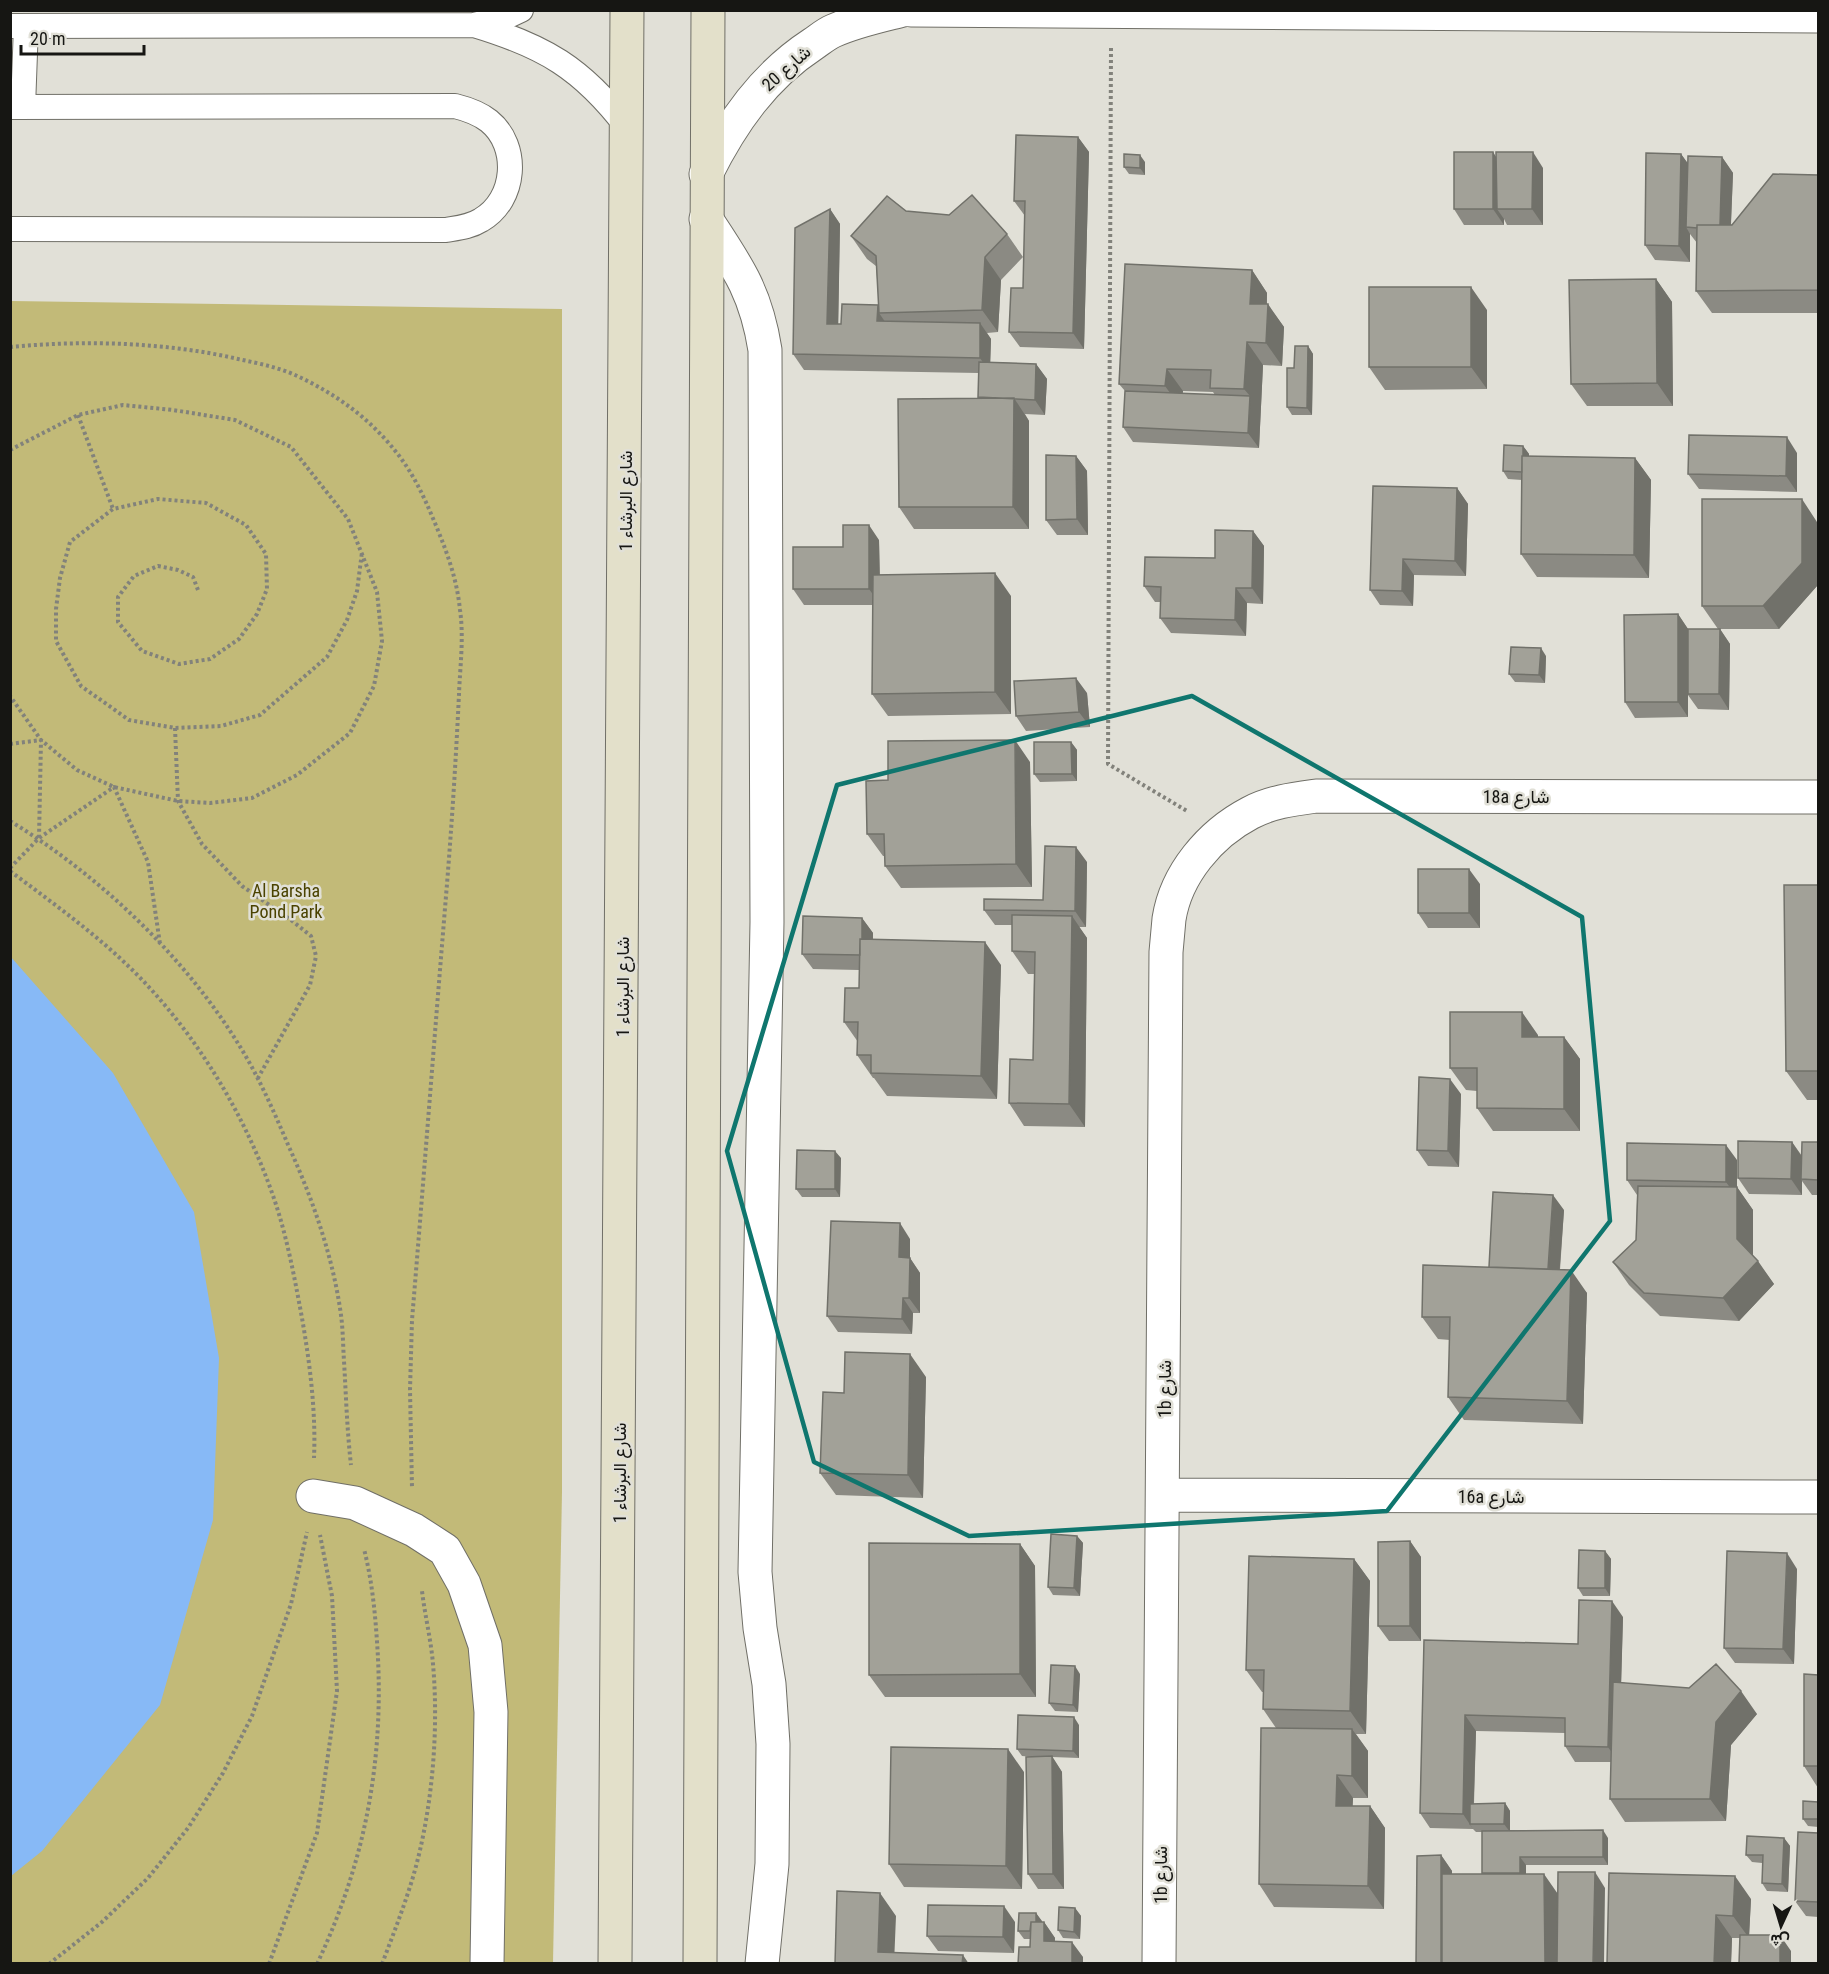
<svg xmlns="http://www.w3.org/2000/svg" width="1829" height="1974" viewBox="0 0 1829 1974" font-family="'Roboto Condensed',Vazirmatn,sans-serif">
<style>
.green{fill:#c2ba78}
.water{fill:#87b9f6}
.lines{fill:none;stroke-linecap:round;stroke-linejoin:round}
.lane-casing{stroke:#706f67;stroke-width:26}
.street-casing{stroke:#706f67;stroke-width:35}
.secondary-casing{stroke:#706f67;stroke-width:35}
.path{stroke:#82827b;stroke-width:4;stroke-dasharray:3 3;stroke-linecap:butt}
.lane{stroke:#fff;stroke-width:24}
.street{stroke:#fff;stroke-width:33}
.secondary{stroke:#e3e0ca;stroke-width:33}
.wall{fill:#8b8a83;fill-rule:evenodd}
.shaded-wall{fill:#71716a}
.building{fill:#a2a198;stroke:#71716a;stroke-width:1.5}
.marked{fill:none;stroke:#0f766e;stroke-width:4.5;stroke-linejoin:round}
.labels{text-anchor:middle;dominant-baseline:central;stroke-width:5;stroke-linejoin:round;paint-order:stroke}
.street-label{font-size:18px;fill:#161613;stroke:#e1e0d7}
.park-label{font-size:18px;fill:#4a4200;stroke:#e1e0d7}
</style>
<rect width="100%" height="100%" fill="#e1e0d7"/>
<path class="green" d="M11,301L562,309V1492L553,1963L11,1964Z"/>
<path class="water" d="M10,956L113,1073L194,1212L219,1358L213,1520L160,1705L42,1851L11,1876Z"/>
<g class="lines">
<defs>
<path id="lane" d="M474,25C544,46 582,68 627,127
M10,26L474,25L504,18L521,10
M10,107L455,106C467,109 479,113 489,121C520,146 516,200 481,220C470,227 458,228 446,230L10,229
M23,107L26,26"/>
<path id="street" d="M911,10L1818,16
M706,174C732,122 764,76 813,44C819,40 826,34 833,31C855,21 879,16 903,10
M706,219C737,266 756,292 765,350L767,922L755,1572L760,1628L769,1684L773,1744L772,1864L762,1964
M1163,1495L1818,1497
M313,1496L355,1503L414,1530L445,1550L464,1584L485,1645L491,1712L487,1964
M1159,1964L1166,952C1167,941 1168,930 1169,919C1176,874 1210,834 1250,813C1270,802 1294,799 1316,796L1818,797"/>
<path id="secondary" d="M615,1964L627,10
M700,1964L708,10"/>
</defs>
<use href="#lane" class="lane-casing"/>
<use href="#street" class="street-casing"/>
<use href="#secondary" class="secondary-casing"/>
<path class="path" d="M1111,48L1108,764L1187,811
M10,347C85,340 165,342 238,359C257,363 277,367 295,375C328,390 360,411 385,439C411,467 423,494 437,528C448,555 457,580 460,610C464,637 460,667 459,694C456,758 452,821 447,884C435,1029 424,1175 412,1320L410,1390L412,1488
M78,415L113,509
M10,450L78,415L123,405L173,410L235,420L291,447L348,519L377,592L382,641L374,686L350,733L297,775L252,798L210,803L178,801L114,787L77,770L41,740L10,696
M198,590L193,577L178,570L158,566L134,576L118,597V622L142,651L179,664L210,659L239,639L257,614L267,589L266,554L246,525L206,503L158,499L113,509L70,542L60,578L56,609V641L81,686L129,720L175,728L221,726L260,715L327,657L347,620L357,591L362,552
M175,728L178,801L202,844L242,886L291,920L311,936L316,956L310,985L258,1078
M10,744L41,740L39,838
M10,821C100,876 184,956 239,1045C259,1077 274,1112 289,1147C313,1200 333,1257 341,1315C343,1330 343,1346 344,1361C346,1395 347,1430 351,1465
M10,868L39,838L114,787L148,862L160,944
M10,871C58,907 106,941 147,985C201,1043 244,1115 271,1190C286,1231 294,1275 302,1318C310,1364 316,1412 314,1458
M49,1964L102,1922L148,1878L188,1828L223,1773L252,1716L291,1604L307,1532
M269,1964L317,1833L337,1691L332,1596L320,1535
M317,1964C364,1864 383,1767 378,1658C376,1622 373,1584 364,1549
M382,1964C393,1935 404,1907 413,1877C432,1812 439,1732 433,1664C431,1640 425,1616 422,1591"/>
<use href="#lane" class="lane"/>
<use href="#street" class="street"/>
<use href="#secondary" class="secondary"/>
</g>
<path class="wall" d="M1078,137L1089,152L1084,349L1020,347L1009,332L1023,288L1025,216L1014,201Z
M1493,152L1496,158L1543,168V225H1507L1504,219V225H1464L1454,209Z
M1681,154L1688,164L1722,157L1733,173L1731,225L1818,175V313H1712L1696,291L1697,243L1690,234V262L1655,260L1645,245Z
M1145,162V175L1129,174L1124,167Z
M830,209L840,224L838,324H841L879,306L876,266L867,259L851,236L906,211L1007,234L1023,257L1001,280L998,332L987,333L991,339L990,362L1036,364L1047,379L1045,415L1025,414L1029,421V529H914L899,507L979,398L978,397L979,373L804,370L793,354Z
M1252,270L1267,293V304L1284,327L1282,366L1263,365L1259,448L1133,442L1123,427L1125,391L1119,384ZM1183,391L1213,392L1215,395L1182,394Z
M1656,279L1672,302L1673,406H1587L1571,384Z
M1487,310V389L1385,390L1369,367Z
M1308,346L1313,354L1312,415H1292L1287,407L1294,368Z
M1523,446L1529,454V456L1635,458L1651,480L1649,578L1537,577L1521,554L1522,480L1508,479L1503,471Z
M1797,453V492L1699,489L1688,474Z
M1076,456L1087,471L1088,535H1057L1046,520Z
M1457,488L1468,504L1466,576L1414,575L1413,606L1380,605L1370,590Z
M1817,522V586L1779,629H1720L1730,644L1729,710L1698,709L1688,695V717L1635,718L1625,702L1678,614L1688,629H1718L1702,606Z
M1253,531L1264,546L1263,604L1247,603L1246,636L1171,633L1160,618L1161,602H1155L1144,586L1215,558Z
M879,540L880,575L1011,596V714L888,716L872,694L873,605H804L793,589L843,547Z
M1546,656L1545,683L1515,682L1509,674Z
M1087,693L1090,727L1026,731L1016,716Z
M1071,742L1077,750V781L1040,782L1034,774Z
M1030,762L1032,887L901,888L885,866V856H883L867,834L888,780Z
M1087,862L1086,927H1079L1087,938L1085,1127L1024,1126L1009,1103L1033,1060L1034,974H1028L1012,951V925H995L984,910L1043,900Z
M1480,884V928H1428L1418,913Z
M1818,885V1100H1807L1786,1071Z
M862,918L873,933V939L1001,965L997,1099L887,1096L874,1078H873L857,1055L858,1042L844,1022L859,988V970L813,969L802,954Z
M1538,1035V1037H1564L1580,1059V1131H1493L1477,1108V1091L1466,1090L1450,1068Z
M1461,1094L1459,1167L1428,1166L1417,1150Z
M1792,1142L1802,1156L1818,1142V1195H1812L1802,1181V1195L1749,1194L1738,1178Z
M841,1158L840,1197H802L796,1189Z
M1737,1160V1187L1753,1210V1256L1774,1284L1739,1321L1660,1316L1629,1285L1613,1262L1636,1240L1637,1195L1627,1180Z
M1564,1210L1560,1270L1587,1293L1583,1424L1464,1420L1448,1397L1450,1340L1438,1339L1422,1317L1489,1267Z
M910,1239V1258L920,1273V1313H913L912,1334L838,1332L827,1316Z
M926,1377L923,1498L836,1495L820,1473L844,1393Z
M1077,1536L1083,1543L1080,1596L1053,1595L1048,1587Z
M1410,1541L1421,1557V1641H1389L1378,1626Z
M1020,1544L1035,1566L1036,1697H885L869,1675Z
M1605,1551L1611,1559L1610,1596H1583L1578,1588Z
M1354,1559L1370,1581L1366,1734H1356L1368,1751V1798H1353L1352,1806H1370L1385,1828L1384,1909L1274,1907L1259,1884L1276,1728L1263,1709L1264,1692H1262L1246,1670Z
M1797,1569L1794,1664L1735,1663L1724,1648Z
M1623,1617L1621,1682L1757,1714L1731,1745L1726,1821L1625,1822L1610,1799L1611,1762H1575L1565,1746V1733L1476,1731L1474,1804L1505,1803L1510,1811V1830L1608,1838V1865H1526V1874L1558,1894L1605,1888L1416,1964L1441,1855L1452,1871V1874H1482V1832H1476L1473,1829L1430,1828L1420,1813L1424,1640L1578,1644Z
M1080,1674L1078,1712L1055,1711L1049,1703Z
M1818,1675V1788L1804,1766Z
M1079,1725V1758L1052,1757L1062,1772L1064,1889H1038L1028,1874L1034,1757L1022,1756L1017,1749Z
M1024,1772L1022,1889L904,1887L889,1864Z
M1818,1802V1827L1808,1826L1803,1819Z
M1818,1833V1917L1806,1916L1795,1901Z
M1784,1838L1790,1846L1788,1892L1767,1891L1762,1883V1863L1752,1862L1746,1855Z
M1751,1899L1749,1935L1791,1951L1740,1938H1732L1731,1964H1607Z
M1075,1908L1081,1916L1080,1939L1063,1938L1058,1930Z
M1036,1913L1042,1922H1044L1055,1938V1942L1083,1957L1030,1947V1939H1024L1018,1931Z
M1015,1922L1014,1953L938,1951L927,1936Z"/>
<path class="shaded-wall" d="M1078,137L1089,152L1084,349L1073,333Z
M1493,152L1503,168L1497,209L1504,219V225L1493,209Z
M1533,152L1543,168V225L1532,209Z
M1681,154L1692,169L1686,227L1690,234V262L1679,246Z
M1140,155L1145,162V175L1140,168Z
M1722,157L1733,173L1730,244L1719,228Z
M830,209L840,224L838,339L827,324Z
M985,257L1001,280L998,332L982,310Z
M1252,270L1267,293L1266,326L1250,304Z
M1656,279L1672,302L1673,406L1657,383Z
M1471,287L1487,310V389L1471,367Z
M1268,304L1284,327L1282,366L1266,343Z
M878,305L883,313H879L888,326L877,321Z
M980,323L991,339L990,373L980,358Z
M1247,342L1263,365L1259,448L1248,433L1250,396L1244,389Z
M1308,346L1313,354L1312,415L1307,408Z
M1036,364L1047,379L1045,415L1035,400Z
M1167,369L1183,391L1181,408L1165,386Z
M1014,398L1029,421V529L1013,507Z
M1787,437L1797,453V492L1786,476Z
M1523,446L1529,454L1528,480L1522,472Z
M1076,456L1087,471L1088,535L1077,519Z
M1635,458L1651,480L1649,578L1634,555Z
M1457,488L1468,504L1466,576L1455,561Z
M1802,499L1817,522V586L1779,629L1763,606Z
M869,525L879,540L880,604L869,589Z
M1253,531L1264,546L1263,604L1252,588Z
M1403,559L1414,575L1413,606L1402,591Z
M995,573L1011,596V714L995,692Z
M1236,588L1247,603L1246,636L1235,620Z
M1678,614L1688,629V717L1678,702Z
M1720,629L1730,644L1729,710L1719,694Z
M1541,648L1546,656L1545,683L1539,675Z
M1076,678L1087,693L1090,727L1079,712Z
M1015,740L1030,762L1032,887L1016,864Z
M1071,742L1077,750V781L1072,774Z
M1076,847L1087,862L1086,927L1075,911Z
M1469,869L1480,884V928L1469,913Z
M1072,916L1087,938L1085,1127L1069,1104Z
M862,918L873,933L872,971L862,955Z
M985,942L1001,965L997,1099L981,1076Z
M1522,1012L1538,1035V1060L1522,1037Z
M1564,1037L1580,1059V1131L1564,1109Z
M1450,1079L1461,1094L1459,1167L1448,1151Z
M1792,1142L1802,1157L1801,1179L1802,1181V1195L1791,1179Z
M1726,1145L1737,1160V1197L1726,1182Z
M835,1151L841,1158L840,1197L835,1189Z
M1737,1187L1753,1210V1261L1737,1239Z
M1553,1195L1564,1210L1558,1292L1548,1277Z
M900,1223L910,1239V1258L920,1273V1313L909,1298L899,1257Z
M1758,1261L1774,1284L1739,1321L1723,1298Z
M1571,1270L1587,1293L1583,1424L1567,1401Z
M903,1298L913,1313L912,1334L902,1319Z
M910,1354L926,1377L923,1498L908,1475Z
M1077,1536L1083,1543L1080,1596L1074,1588Z
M1410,1541L1421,1557V1641L1410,1626Z
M1020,1544L1035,1566L1036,1697L1020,1674Z
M1605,1551L1611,1559L1610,1596L1605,1588Z
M1787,1553L1797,1569L1794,1664L1783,1649Z
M1354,1559L1370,1581L1366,1734L1350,1711Z
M1612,1601L1623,1617L1619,1763L1608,1747Z
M1075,1666L1080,1674L1078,1712L1073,1705Z
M1741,1691L1757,1714L1731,1745L1726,1821L1710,1799L1716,1722Z
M1465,1715L1476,1731L1473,1824H1470L1473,1829L1463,1814Z
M1074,1717L1079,1725V1758L1073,1751Z
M1352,1729L1368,1751V1798L1352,1776Z
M1008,1749L1024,1772L1022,1889L1006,1866Z
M1052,1756L1062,1772L1064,1889L1053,1874Z
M1337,1775L1353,1798L1352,1828L1336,1806Z
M1505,1803L1510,1811V1832L1504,1824Z
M1370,1806L1385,1828L1384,1909L1368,1886Z
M1603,1830L1608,1838V1865L1603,1857Z
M1784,1838L1790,1846L1788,1892L1782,1884Z
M1441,1855L1452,1871V1964H1441Z
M1520,1857L1526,1865V1881L1520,1873Z
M1595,1872L1605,1888L1604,1964H1593Z
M1544,1874L1560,1897V1964H1545Z
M1735,1876L1751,1899L1749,1938L1733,1916Z
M880,1893L896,1916L894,1964L878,1952Z
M1004,1906L1015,1922L1014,1953L1003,1937Z
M1075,1908L1081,1916L1080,1939L1074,1932Z
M1036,1913L1042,1921L1041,1939L1036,1932Z
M1716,1915L1732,1938L1731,1964H1714Z
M1044,1922L1055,1938L1054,1957L1044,1941Z
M1780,1935L1791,1951V1964H1780Z
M1072,1942L1083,1957V1964H1072Z
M963,1955L969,1964H962Z"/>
<path class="building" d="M1016,135L1078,137L1073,333L1009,332L1011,288H1023L1025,201H1014Z
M1454,152H1493V209H1454Z
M1496,152H1533L1532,209H1497Z
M1646,153L1681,154L1679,246L1645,245Z
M1124,154L1140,155V168L1124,167Z
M1688,156L1722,157L1720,225H1697V228L1686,227Z
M1773,174L1818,175V290L1696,291L1697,225H1732Z
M972,195L1007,234L985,257L982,310L879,313L876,256L851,236L887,196L906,211L949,215Z
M830,209L827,324H841L842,304L878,305L877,321L980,323V358L793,354L795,228Z
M1125,264L1252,270L1250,304H1268L1266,343L1247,342L1244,389L1210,388L1211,370L1167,369L1165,386L1119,384Z
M1656,279L1657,383L1571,384L1569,280Z
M1369,287H1471V367H1369Z
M1295,346H1308L1307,408L1287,407V368H1294Z
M979,362L1036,364L1035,400L978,397Z
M1125,391L1250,396L1248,433L1123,427Z
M1014,398L1013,507H899L898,399Z
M1689,435L1787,437L1786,476L1688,474Z
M1504,445L1523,446V456H1522V472L1503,471Z
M1046,455L1076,456L1077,519L1046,520Z
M1522,456L1635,458L1634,555L1521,554Z
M1373,486L1457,488L1455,561L1403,559L1402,591L1370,590Z
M1702,499H1802V563L1763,606H1702Z
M843,525H869V589H793V547H843Z
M1215,530L1253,531L1252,588H1236L1235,620L1160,618L1161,587L1144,586L1145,557L1215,558Z
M995,573V692L872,694L873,575Z
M1678,614V702H1625L1624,615Z
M1688,629H1720L1719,694H1688Z
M1511,647L1541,648L1539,675L1509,674Z
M1076,678L1079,712L1016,716L1014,681Z
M1015,740L1016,864L885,866L884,834H867L866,781L888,780V741Z
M1034,742H1071L1072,774H1034Z
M1045,846L1076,847L1075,911L984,910V899L1043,900Z
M1418,869H1469V913H1418Z
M1784,885H1818V1071H1786Z
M1012,915L1072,916L1069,1104L1009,1103L1010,1059L1033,1060L1035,952L1012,951Z
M803,916L862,918V939H860V955L802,954Z
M860,939L985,942L981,1076L871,1073V1055H857L858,1022H844L845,988H859Z
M1450,1012H1522V1037H1564V1109L1477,1108V1068H1450Z
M1419,1077L1450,1079L1448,1151L1417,1150Z
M1738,1141L1792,1142L1791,1179L1738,1178Z
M1802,1142H1818V1180L1801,1179Z
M1627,1143L1726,1145V1182L1627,1180Z
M797,1150L835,1151V1189H796Z
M1638,1186L1737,1187V1239L1758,1261L1723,1298L1644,1293L1613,1262L1636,1240Z
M1493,1192L1553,1195L1548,1269L1489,1267Z
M831,1221L900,1223L899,1257L910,1258L909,1298H903L902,1319L827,1316Z
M1423,1265L1571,1270L1567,1401L1448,1397L1450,1317H1422Z
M845,1352L910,1354L908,1475L820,1473L823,1392L844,1393Z
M1051,1534L1077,1536L1074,1588L1048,1587Z
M1410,1541V1626H1378V1542Z
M869,1543L1020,1544V1674L869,1675Z
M1579,1550L1605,1551V1588H1578Z
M1727,1551L1787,1553L1783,1649L1724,1648Z
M1249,1556L1354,1559L1350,1711L1263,1709L1264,1670H1246Z
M1579,1600L1612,1601L1608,1747L1565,1746V1718L1465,1715L1463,1814L1420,1813L1424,1640L1578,1644Z
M1716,1664L1741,1691L1716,1722L1710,1799H1610L1613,1682L1689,1688Z
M1051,1665L1075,1666L1073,1705L1049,1703Z
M1804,1674L1818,1675V1766H1804Z
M1018,1715L1074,1717L1073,1751L1017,1749Z
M1261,1728L1352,1729V1776L1337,1775L1336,1806H1370L1368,1886L1259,1884Z
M891,1747L1008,1749L1006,1866L889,1864Z
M1052,1756L1053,1874H1028L1026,1757Z
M1803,1801L1818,1802V1819H1803Z
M1505,1803L1504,1824H1470V1804Z
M1603,1830V1857H1520V1873H1482V1831Z
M1798,1832L1818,1833V1902L1795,1901Z
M1747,1836L1784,1838L1782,1884L1762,1883L1763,1855H1746Z
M1441,1855V1964H1416L1417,1856Z
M1558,1872H1595L1593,1964H1557Z
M1609,1873L1735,1876L1733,1916L1716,1915L1714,1964H1607Z
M1442,1874H1544L1545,1964H1442Z
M837,1891L880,1893L878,1952L963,1955L962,1964H835Z
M928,1905L1004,1906L1003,1937L927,1936Z
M1059,1907L1075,1908L1074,1932L1058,1930Z
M1019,1913H1036V1922H1031L1030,1931H1018Z
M1031,1922H1044V1941L1072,1942V1964H1018L1019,1947H1030Z
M1740,1935H1780V1964H1739Z"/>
<path class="marked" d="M1192,696L1582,917L1610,1221L1387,1511L969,1536L814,1462L727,1151L837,785Z"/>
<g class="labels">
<g class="street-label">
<text transform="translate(786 68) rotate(-42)">شارع 20</text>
<text transform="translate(625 501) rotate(-90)">شارع البرشاء 1</text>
<text x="1516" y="796">18a شارع</text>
<text transform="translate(622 987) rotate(-90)">شارع البرشاء 1</text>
<text transform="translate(1164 1389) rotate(-90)">1b شارع</text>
<text transform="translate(619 1473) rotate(-90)">شارع البرشاء 1</text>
<text x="1491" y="1496">16a شارع</text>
<text transform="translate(1160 1875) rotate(-90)">1b شارع</text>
</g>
<g class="park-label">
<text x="286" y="890">Al Barsha<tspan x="286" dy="21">Pond Park</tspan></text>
</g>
</g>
<rect width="1829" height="1974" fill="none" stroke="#161613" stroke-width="24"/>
<g transform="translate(1781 1926) rotate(184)" stroke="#e1e0d7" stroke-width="4.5" paint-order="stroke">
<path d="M0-4.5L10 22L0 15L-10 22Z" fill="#161613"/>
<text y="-9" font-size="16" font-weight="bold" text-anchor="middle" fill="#161613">ش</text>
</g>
<path d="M21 45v9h123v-9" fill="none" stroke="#161613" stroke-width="3"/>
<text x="30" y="45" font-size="18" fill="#161613" stroke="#e1e0d7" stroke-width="4.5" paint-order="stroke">20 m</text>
</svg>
